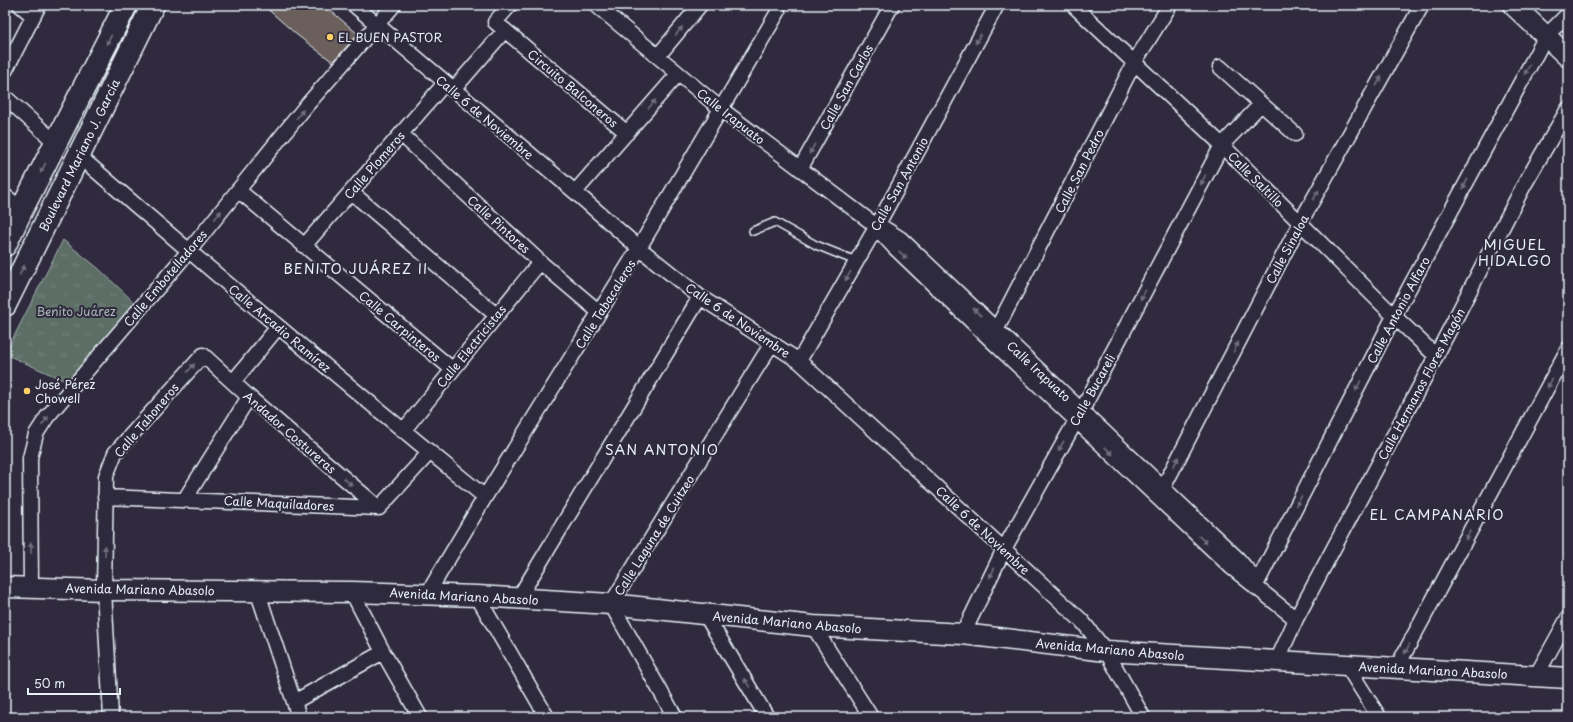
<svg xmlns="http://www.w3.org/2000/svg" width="1573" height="722" viewBox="0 0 1573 722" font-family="'Playpen Sans',sans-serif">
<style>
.park{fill:url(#park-tufts);stroke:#a2b0af}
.building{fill:#6b5e5a;stroke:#e8f1f8}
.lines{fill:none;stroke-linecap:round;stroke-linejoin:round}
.lane-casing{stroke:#e8f1f8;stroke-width:10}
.street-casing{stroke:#e8f1f8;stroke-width:17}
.secondary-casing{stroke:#e8f1f8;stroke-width:23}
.primary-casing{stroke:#e8f1f8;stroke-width:25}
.lane{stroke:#2f2a3d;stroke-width:7}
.street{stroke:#2f2a3d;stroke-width:14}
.secondary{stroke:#2f2a3d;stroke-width:20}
.primary{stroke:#2f2a3d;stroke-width:22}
.oneway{fill:#70707e}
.poi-dot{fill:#ffd166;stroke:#2f2a3d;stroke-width:1.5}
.labels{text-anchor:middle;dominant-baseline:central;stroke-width:4;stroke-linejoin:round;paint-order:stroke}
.poi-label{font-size:12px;fill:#e8f1f8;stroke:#2f2a3d;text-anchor:start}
.street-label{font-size:12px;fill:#e8f1f8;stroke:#2f2a3d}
.park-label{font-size:12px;fill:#a9b6b6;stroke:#2f2a3d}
.quarter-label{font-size:14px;letter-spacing:1px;fill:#e8f1f8;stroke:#2f2a3d}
</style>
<defs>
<pattern id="park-tufts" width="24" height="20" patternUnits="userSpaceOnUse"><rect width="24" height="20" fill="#5d6e66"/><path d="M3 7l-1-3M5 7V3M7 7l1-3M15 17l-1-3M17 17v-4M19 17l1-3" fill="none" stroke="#74837d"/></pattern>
</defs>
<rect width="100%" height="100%" fill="#2f2a3d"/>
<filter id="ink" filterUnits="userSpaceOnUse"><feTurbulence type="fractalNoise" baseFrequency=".025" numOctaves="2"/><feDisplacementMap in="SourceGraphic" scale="8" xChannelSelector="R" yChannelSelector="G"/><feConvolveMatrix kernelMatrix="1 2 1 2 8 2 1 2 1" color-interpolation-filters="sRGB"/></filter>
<g filter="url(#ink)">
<path class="park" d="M63,240L98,268L137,305L72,384L5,354Z"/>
<path class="building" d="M263,5H324L358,34L333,62L297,35Z"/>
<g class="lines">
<defs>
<path id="lane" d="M753,231L775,222L816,245L856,261"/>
<path id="street" d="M20,5L33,16
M354,5L575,192L639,248L700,297L799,361L1082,621L1106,651L1143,717
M510,5L495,22L627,133
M596,5L721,109L871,222L894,247L991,340L1231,567L1296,619
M1073,5L1222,145L1394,316L1436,356
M658,56L700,5
M1220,67L1295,134
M5,71L39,5
M453,90L505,30
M5,97L56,143
M401,134L540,262L599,312
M79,156C212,272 348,386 485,497
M800,169L892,5
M238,190L452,369
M351,192L496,315
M575,192L678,74
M5,196L22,209
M882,227L901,239L1238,559L1255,579
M304,246L445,83
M992,338L1134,63L1170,5
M799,361L878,224L997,5
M233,382L278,327
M403,431L540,262
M1157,496L1163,488L1300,223L1422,5
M105,497L379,508L430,452
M185,499L249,397
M31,587L30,458L36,434L47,417L189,251L306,106L394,5
M1255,587L1394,316L1546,36L1568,14
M257,590L299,717
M352,592L383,652L420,717
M428,593L485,497L639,248L778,12
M477,596L547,717
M518,599L700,297
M705,614L767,717
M813,626L871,717
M963,634L1004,549L1082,410L1222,145L1261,104
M1277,661L1296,619L1436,356L1523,187L1568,109
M1347,666L1379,717
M1397,667L1568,349
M1536,676L1568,618
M294,702L383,652
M111,717L104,590L106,476L115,453L203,355L249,397L379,508
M675,717L611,604L772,343"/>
<path id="secondary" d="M1513,5L1568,57
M5,587L104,590L352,592L477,596L611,604L813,626L963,634L1106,651L1568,678"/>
<path id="primary" d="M5,245L22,209L126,5
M5,305L153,5"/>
</defs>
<use href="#lane" class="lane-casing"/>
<use href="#street" class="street-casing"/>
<use href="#secondary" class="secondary-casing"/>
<use href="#primary" class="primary-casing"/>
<use href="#lane" class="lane"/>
<use href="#street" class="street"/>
<use href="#secondary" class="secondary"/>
<use href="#primary" class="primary"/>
</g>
<defs><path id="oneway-solid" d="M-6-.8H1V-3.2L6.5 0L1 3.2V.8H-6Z"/></defs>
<g class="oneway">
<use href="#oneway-solid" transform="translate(679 31) rotate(-50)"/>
<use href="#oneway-solid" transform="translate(978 39) rotate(119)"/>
<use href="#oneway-solid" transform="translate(109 40) rotate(117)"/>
<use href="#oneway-solid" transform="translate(1527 70) rotate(118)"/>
<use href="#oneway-solid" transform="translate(1379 81) rotate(-61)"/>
<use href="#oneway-solid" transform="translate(652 104) rotate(-49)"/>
<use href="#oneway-solid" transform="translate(300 114) rotate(-51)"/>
<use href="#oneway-solid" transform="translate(812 149) rotate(119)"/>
<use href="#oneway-solid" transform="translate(43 168) rotate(117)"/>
<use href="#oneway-solid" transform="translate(1203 180) rotate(118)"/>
<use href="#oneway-solid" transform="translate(1465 184) rotate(118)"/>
<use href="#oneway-solid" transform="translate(1316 195) rotate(-61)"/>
<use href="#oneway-solid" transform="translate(218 215) rotate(-51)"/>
<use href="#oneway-solid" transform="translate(903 255) rotate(44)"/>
<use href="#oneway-solid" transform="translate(22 270) rotate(-64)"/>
<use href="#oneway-solid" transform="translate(848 276) rotate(120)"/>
<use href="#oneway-solid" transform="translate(1143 295) rotate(118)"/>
<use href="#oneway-solid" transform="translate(977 312) rotate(-136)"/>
<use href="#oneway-solid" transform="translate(1236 347) rotate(-63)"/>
<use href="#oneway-solid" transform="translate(191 368) rotate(-48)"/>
<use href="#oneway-solid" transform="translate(1550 383) rotate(118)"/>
<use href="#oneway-solid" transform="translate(1358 386) rotate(117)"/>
<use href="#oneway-solid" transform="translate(45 421) rotate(-55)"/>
<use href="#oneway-solid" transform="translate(1061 446) rotate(119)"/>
<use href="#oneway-solid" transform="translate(1109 451) rotate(43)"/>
<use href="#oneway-solid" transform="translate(1176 462) rotate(-63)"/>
<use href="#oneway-solid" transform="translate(348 482) rotate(41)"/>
<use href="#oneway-solid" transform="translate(1299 501) rotate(117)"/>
<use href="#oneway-solid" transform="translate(1468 535) rotate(118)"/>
<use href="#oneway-solid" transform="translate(1203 540) rotate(44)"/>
<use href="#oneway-solid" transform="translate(31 548) rotate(-91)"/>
<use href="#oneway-solid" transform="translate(105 551) rotate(-90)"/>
<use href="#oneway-solid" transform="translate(992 573) rotate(116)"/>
<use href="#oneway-solid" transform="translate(1407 649) rotate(118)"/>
<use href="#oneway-solid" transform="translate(747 683) rotate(-121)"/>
</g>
</g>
<g class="poi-dot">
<circle cx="330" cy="37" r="4"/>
<circle cx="27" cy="391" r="4"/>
</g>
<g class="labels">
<g class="poi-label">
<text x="338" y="37">EL BUEN PASTOR</text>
<text x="35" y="384">José Pérez<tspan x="35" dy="14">Chowell</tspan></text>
</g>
<g class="street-label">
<text transform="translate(846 87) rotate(-61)">Calle San Carlos</text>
<text transform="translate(573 88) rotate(40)">Circuito Balconeros</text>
<text transform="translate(731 116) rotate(38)">Calle Irapuato</text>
<text transform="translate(485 117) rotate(40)">Calle 6 de Noviembre</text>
<text transform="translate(79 155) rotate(-64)">Boulevard Mariano J. García</text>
<text transform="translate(374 165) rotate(-49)">Calle Plomeros</text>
<text transform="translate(1079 171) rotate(-63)">Calle San Pedro</text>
<text transform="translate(1256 179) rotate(45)">Calle Saltillo</text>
<text transform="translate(899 184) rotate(-61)">Calle San Antonio</text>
<text transform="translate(499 224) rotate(42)">Calle Pintores</text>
<text transform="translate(1287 249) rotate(-62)">Calle Sinaloa</text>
<text transform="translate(165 278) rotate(-50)">Calle Embotelladores</text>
<text transform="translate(605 304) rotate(-58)">Calle Tabacaleros</text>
<text transform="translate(1398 310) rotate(-62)">Calle Antonio Alfaro</text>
<text transform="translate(738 320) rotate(34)">Calle 6 de Noviembre</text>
<text transform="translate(400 326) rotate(40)">Calle Carpinteros</text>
<text transform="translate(280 328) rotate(40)">Calle Arcadio Ramírez</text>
<text transform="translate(471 346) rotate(-51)">Calle Electricistas</text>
<text transform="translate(1039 371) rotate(43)">Calle Irapuato</text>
<text transform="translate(1421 384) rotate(-62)">Calle Hermanos Flores Magón</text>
<text transform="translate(1092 390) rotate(-61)">Calle Bucareli</text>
<text transform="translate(146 420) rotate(-50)">Calle Tahoneros</text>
<text transform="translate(290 432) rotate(41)">Andador Costureras</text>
<text transform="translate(279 503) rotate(3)">Calle Maquiladores</text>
<text transform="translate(983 530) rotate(43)">Calle 6 de Noviembre</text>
<text transform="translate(654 535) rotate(-58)">Calle Laguna de Cuitzeo</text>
<text transform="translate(140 589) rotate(1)">Avenida Mariano Abasolo</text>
<text transform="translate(464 596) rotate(3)">Avenida Mariano Abasolo</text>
<text transform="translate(787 622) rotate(5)">Avenida Mariano Abasolo</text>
<text transform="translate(1110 649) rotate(5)">Avenida Mariano Abasolo</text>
<text transform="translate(1433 670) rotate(3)">Avenida Mariano Abasolo</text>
</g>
<g class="park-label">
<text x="76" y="311">Benito Juárez</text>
</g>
<g class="quarter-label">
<text x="1515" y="244">MIGUEL<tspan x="1515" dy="16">HIDALGO</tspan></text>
<text x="356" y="268">BENITO JUÁREZ II</text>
<text x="662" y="449">SAN ANTONIO</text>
<text x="1437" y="514">EL CAMPANARIO</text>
</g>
</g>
<rect width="1573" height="722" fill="none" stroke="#2f2a3d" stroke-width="20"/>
<rect x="10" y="10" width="1553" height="702" fill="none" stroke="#e8f1f8" stroke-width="1.5" filter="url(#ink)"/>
<path d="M28 688v6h92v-6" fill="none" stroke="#e8f1f8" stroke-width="2"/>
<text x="34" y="688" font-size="12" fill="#e8f1f8" stroke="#2f2a3d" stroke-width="3" paint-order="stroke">50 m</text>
</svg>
